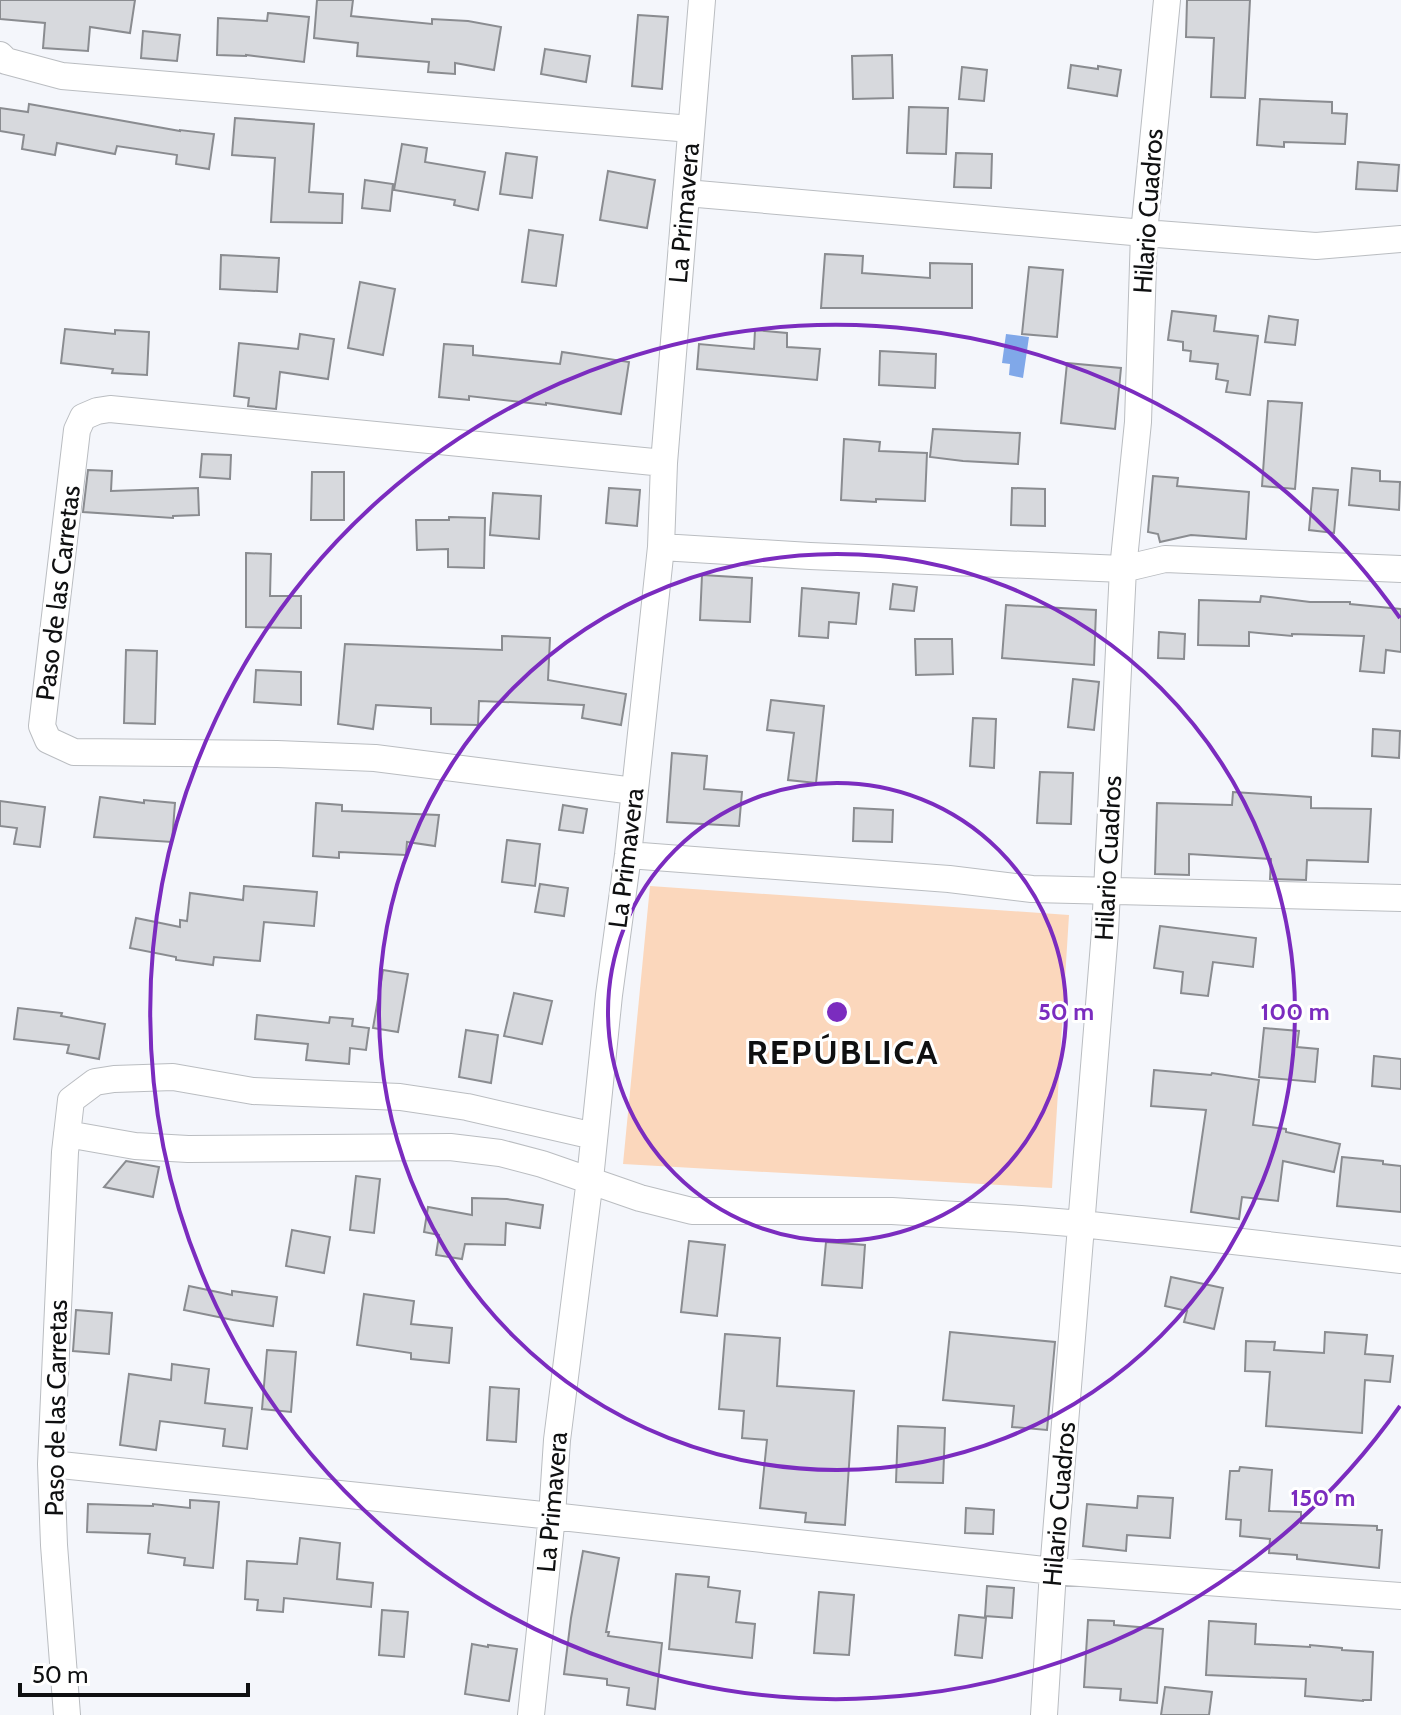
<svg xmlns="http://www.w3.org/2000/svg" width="1401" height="1715" viewBox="0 0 1401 1715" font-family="Cabin,sans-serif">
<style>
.green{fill:#fbd7bc}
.water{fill:#80a8e9}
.building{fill:#d7d9dd;stroke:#8a8c90;stroke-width:2}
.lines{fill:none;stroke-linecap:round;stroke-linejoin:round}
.minor-casing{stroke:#babdc1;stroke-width:28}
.minor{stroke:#fff;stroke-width:26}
.ring{fill:none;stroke:#7b2cbf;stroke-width:4}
.labels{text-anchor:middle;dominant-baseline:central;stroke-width:6;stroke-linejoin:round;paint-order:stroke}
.street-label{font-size:26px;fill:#0f1011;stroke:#fff}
.district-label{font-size:34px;font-weight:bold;letter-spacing:2px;fill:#0f1011;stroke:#fff}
.centre{fill:#7b2cbf;stroke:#fff;stroke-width:4}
.ring-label{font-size:24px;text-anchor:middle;font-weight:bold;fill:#7b2cbf;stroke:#fff;stroke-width:6;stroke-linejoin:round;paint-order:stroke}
</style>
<rect width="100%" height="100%" fill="#f4f6fb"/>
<path class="green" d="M650,886L1069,915L1052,1188L623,1164Z"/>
<path class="water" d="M1006,334L1029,337L1023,378L1009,375L1010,364L1002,363Z"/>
<path class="building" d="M0,0H135L130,33L90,27L88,51L43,48L45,23L0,19Z
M317,0H353L351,16L432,24V19L468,21L501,27L494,70L455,63V74L428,72L429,62L357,56L358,43L314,38Z
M1187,0H1250L1245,98L1211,97L1214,38L1186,37Z
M268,13L309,17L304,62L246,55V56L217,55L218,18L267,21Z
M638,15L668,17L662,89L632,86Z
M143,31L180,35L177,61L141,58Z
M545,49L590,56L586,82L541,74Z
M892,55L893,98L853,99L852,56Z
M1071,65L1098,69V66L1121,70L1117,96L1068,88Z
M962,67L987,70L984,101L959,99Z
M1260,99L1332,102V113L1347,114L1345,144L1284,142V147L1257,145Z
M29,104L180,131V130L214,134L209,169L176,164L177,155L117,146L115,154L57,143L55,155L22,149L24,135L0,131V108L28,112Z
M909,107L948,108L946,154L907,153Z
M235,118L314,124L309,192L343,194L342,223L271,222L275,158L232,155Z
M402,144L427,148L425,162L485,172L478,210L454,205L455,200L394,190Z
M506,153L537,157L532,198L500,194Z
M956,153L992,154L991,188L954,187Z
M1358,162L1399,165L1397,191L1356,189Z
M608,171L655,180L647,228L600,220Z
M365,180L393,184L390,211L362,208Z
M529,230L563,235L556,286L522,282Z
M825,254L863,256L862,273L930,278V263L972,264V308H821Z
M221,255L279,258L277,292L220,289Z
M1029,267L1063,270L1057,337L1022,334Z
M360,282L395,289L383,355L348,348Z
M1172,311L1216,316L1214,331L1258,336L1250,395L1226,392L1228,381L1216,379L1218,364L1190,361L1191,351L1183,350V342L1168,340Z
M1269,316L1298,320L1295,345L1265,342Z
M65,329L115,334V330L149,332L147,375L112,373L113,369L61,363Z
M755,330L787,333V347L820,349L817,380L697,369L699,344L754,349Z
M300,334L334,339L328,379L280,372L276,409L248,406L249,398L234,396L239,343L298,349Z
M444,344L473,346V355L560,364L562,352L629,362L621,414L546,403V405L469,396V400L439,397Z
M880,351L936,354L935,388L879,385Z
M1067,363L1121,368L1115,429L1061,423Z
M1268,401L1302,403L1295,489L1262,486Z
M933,429L1020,433L1018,464L963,461L930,457Z
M844,439L880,442L879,451L927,453L925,501L876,499V502L841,500Z
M202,454L231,455L230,479L200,477Z
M1352,468L1380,471V481L1400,482L1399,510L1349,505Z
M88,470L112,471L111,491L198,488L199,515L173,516V518L83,512Z
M312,472H344V520H311Z
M1153,476L1178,478L1177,486L1249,492L1246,539L1191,535L1160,542L1158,534L1148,532Z
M609,488L640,490L637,526L606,523Z
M1012,488L1045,489V526L1011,525Z
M1313,488L1338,490L1334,533L1309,530Z
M493,493L541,496L539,539L490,535Z
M449,517L485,518L484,568L448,567V549L417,550L416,520H449Z
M246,553L271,554L270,596H301V628L246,627Z
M702,575L752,578L750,622L700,620Z
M893,584L917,587L914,611L890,609Z
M802,588L859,593L856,624L829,622L828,638L799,636Z
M1261,596L1310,602H1350V604L1401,609V652L1386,650L1384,673L1360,671L1364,636L1292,634V636L1249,632V646L1198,645L1199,600L1260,602Z
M1006,605L1096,610L1094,665L1002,658Z
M1159,632L1185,634L1184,659L1158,658Z
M502,636L550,638L548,680L626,694L621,725L582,718L584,705L479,701L478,725L431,724V708L376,705L373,729L338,724L345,644L502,650Z
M915,639H952L953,674L916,675Z
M126,650L157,651L155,724L124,723Z
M256,670L301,672V705L254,702Z
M1073,679L1099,682L1094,730L1068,727Z
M771,700L824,706L816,783L788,780L794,733L767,730Z
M973,718L996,719L994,768L970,766Z
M1373,729L1400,731L1399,758L1372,756Z
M672,753L707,756L704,789L742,792L739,826L667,822Z
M1040,772L1073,773L1071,824L1037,823Z
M1233,792L1311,797V808L1371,809L1368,862L1307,860L1306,880L1270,879L1271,859L1189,854V875L1155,874L1157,803L1232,805Z
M100,797L144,803V800L175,803L172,842L94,837Z
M0,801L45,807L40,847L14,844L17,828L0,826Z
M316,803L342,805V811L439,815L435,846L407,842L406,855L339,852V858L313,856Z
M563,805L587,809L583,833L559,830Z
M854,808L893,810L892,842L853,841Z
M507,840L540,844L535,886L502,882Z
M540,884L568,888L564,916L535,912Z
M244,886L317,892L314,926L264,922L260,961L214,957L213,965L176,960V957L130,948L136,918L180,927V920L187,921L190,893L243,900Z
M1160,926L1256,938L1253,967L1213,962L1208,996L1181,993L1183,972L1154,968Z
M383,970L408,974L398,1032L373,1028Z
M514,993L552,1001L542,1044L504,1036Z
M18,1008L62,1013L61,1016L105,1024L99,1059L67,1053L69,1045L14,1039Z
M257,1015L329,1023L330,1017L353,1019L352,1026L369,1028L366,1050L350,1048L349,1064L306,1060L308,1044L255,1039Z
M1264,1028L1299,1031L1297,1047L1318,1049L1315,1082L1259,1077Z
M466,1030L498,1035L491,1083L459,1077Z
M1374,1056L1401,1059V1089L1372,1086Z
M1154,1070L1211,1075L1212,1073L1259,1080L1253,1125L1286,1129V1132L1340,1144L1334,1172L1283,1161L1278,1201L1242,1197L1239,1219L1191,1212L1206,1110L1151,1106Z
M1342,1157L1383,1161V1164L1401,1166V1212L1337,1206Z
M126,1161L159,1167L153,1197L104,1187Z
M356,1176L380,1179L374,1233L350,1230Z
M472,1198L507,1199L543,1205L540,1228L506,1223L505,1245L465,1244L462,1259L436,1255L439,1235L424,1232L428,1207L472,1215Z
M292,1230L330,1237L324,1273L286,1266Z
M689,1241L725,1245L717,1316L681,1312Z
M826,1242L865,1245L862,1288L822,1285Z
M1171,1277L1223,1288L1214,1329L1184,1322L1187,1311L1165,1306Z
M189,1286L232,1295V1291L277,1297L273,1326L233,1320L184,1310Z
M364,1294L414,1301L411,1324L452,1328L449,1363L411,1359V1353L357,1345Z
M76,1310L112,1313L109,1354L73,1351Z
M950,1332L1055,1342L1047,1430L1012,1427L1014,1406L943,1400Z
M1325,1332L1367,1335L1365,1354L1393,1356L1390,1382L1365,1380L1362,1433L1266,1426L1270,1372L1245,1371L1246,1341L1275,1342L1274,1350L1324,1353Z
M725,1334L780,1338L777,1386L854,1391L845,1525L805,1522L806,1513L760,1508L767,1440L742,1438L744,1411L719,1409Z
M267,1350L296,1352L291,1412L262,1409Z
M172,1364L209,1369L205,1403L252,1408L247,1449L223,1446L225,1429L160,1421L156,1450L120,1445L129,1374L171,1380Z
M490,1387L519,1389L516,1442L487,1440Z
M898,1426L945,1428L943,1483L896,1482Z
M1240,1467L1272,1470L1269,1511L1301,1512V1523L1377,1526V1530H1382L1379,1568L1297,1559V1555L1269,1553L1270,1539L1240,1536L1241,1520L1226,1519L1230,1471H1239Z
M1138,1496L1173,1498L1170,1538L1127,1535L1126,1551L1083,1546L1087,1504L1137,1508Z
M190,1500L219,1502L213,1568L184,1565L185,1558L148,1553L150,1534L87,1532L88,1504L153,1506V1504L190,1508Z
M966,1508L994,1510L993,1534L965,1533Z
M300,1538L340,1543L337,1579L373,1583L371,1607L284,1598L283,1612L257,1610L258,1600L245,1599L247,1561L297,1564Z
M583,1551L619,1558L606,1632H609L608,1636L662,1643L655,1709L627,1705L629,1688L607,1685V1679L564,1674L571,1618Z
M676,1574L709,1577L708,1587L740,1591L736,1622L755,1624L752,1658L669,1649Z
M987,1586L1014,1588L1012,1618L985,1616Z
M819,1592L854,1595L849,1655L814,1653Z
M382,1610L408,1612L404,1657L379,1655Z
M959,1615L986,1618L982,1658L955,1655Z
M1088,1620L1114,1621V1625L1163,1629L1157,1703L1120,1700L1121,1689L1084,1687Z
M1209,1621L1256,1624L1255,1644L1310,1647V1645L1342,1648V1650L1373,1652L1371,1700H1363V1701L1305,1696L1306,1679L1206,1675Z
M472,1644L488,1647V1645L517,1649L509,1701L465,1694Z
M1165,1687L1212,1692L1209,1715H1161Z"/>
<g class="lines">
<defs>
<path id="minor" d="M0,55L6,61L62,76L691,129
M686,193L1144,233L1316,246L1401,239
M661,547L810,556L1123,569L1165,559L1401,569
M634,791L375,758L277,754L74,752L48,740L42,726L77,430L83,417L97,411L110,409L664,463
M628,855L949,879L1032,889L1401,898
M67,1134L135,1146L188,1149L450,1147L500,1153L542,1164L640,1198L692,1211H892L1021,1219L1082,1224L1401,1260
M51,1464L552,1516L1053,1571L1401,1596
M67,1715L54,1545L51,1464L65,1152L71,1100L95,1082L114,1079L173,1077L253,1091L400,1097L467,1107L594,1136
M531,1715L552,1516L557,1440L590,1179L609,995L628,855L661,547L664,463L702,0
M1044,1715L1053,1571L1105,931L1123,569L1138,422L1144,233L1167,0"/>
</defs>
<use href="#minor" class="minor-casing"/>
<use href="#minor" class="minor"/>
</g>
<g class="ring">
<circle cx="837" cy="1012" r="229"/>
<circle cx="837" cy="1012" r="458"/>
<path d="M1400 1406A687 687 0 1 1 1400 618"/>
</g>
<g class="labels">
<g class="street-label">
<text transform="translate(1148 211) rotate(-86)">Hilario Cuadros</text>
<text transform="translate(684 213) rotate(-85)">La Primavera</text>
<text transform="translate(58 593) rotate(-83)">Paso de las Carretas</text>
<text transform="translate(626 858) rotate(-83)">La Primavera</text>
<text transform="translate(1108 858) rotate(-87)">Hilario Cuadros</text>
<text transform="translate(56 1408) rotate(-89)">Paso de las Carretas</text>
<text transform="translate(552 1502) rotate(-85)">La Primavera</text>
<text transform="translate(1059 1504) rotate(-85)">Hilario Cuadros</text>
</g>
<g class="district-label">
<text x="843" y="1052">REPÚBLICA</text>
</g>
</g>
<circle cx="837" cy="1012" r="12" class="centre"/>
<g class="ring-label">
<text x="1066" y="1020">50 m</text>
<text x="1295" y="1020">100 m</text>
<text x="1323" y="1506">150 m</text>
</g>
<path d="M20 1683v12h228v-12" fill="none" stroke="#0f1011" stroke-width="4"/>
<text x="32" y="1683" font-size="24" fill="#0f1011" stroke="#ffffff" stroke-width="6" paint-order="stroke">50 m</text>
</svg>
